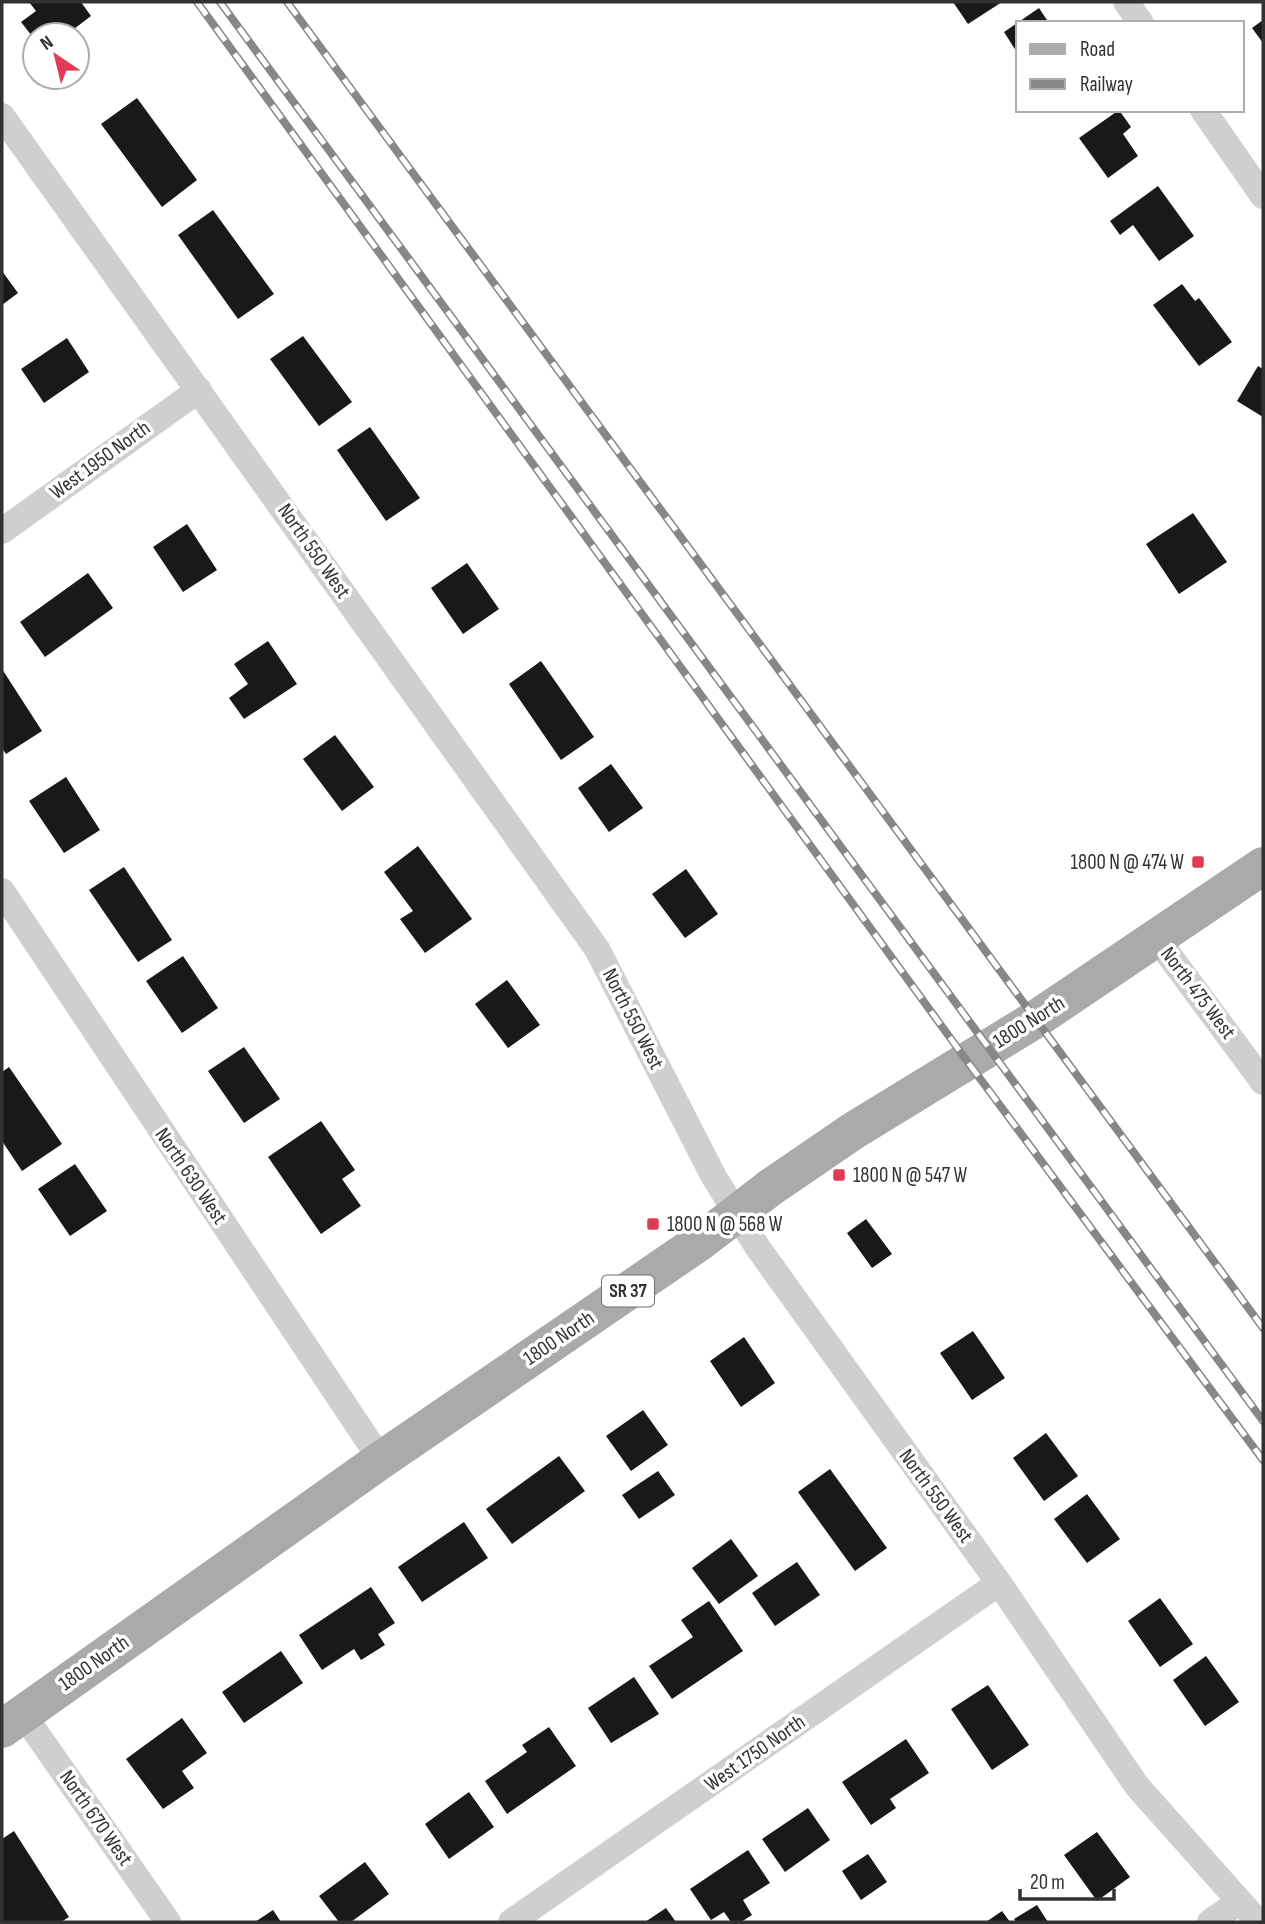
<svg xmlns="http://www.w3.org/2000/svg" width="1265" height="1924" viewBox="0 0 1265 1924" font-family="'Sofia Sans Condensed',sans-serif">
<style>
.building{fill:#191919}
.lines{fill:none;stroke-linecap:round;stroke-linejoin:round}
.street{stroke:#cfcfcf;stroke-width:26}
.primary{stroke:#aaa;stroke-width:38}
.rail-casing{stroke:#878787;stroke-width:8}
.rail{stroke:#fff;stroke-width:5;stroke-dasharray:16;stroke-linecap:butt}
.poi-dot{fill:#e13b56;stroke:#fff;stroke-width:2.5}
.labels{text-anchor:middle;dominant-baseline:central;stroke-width:7;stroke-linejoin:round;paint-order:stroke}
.shield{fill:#fff;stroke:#707070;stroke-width:2}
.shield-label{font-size:19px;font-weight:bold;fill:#323232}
.street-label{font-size:21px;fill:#323232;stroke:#fff}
.poi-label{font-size:21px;fill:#323232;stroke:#fff;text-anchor:start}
</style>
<rect width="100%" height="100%" fill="#fff"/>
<path class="building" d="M29,2H81L91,16L66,35H35V40L21,22L36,11Z
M953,2H1002L968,24Z
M1039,8L1049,23H1018V54L1004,32Z
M1263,20V43L1252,28Z
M137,98L197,180L162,207L101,124Z
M1119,110L1131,127L1123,134L1138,156L1108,178L1079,138Z
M1158,186L1194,236L1159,261L1133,225L1120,235L1110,221Z
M213,210L274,294L238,319L178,235Z
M2,271L18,293L2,305Z
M1182,284L1195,301L1199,298L1232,342L1199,366L1153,305Z
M303,336L352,402L319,426L270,359Z
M67,338L89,372L44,403L21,369Z
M1258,366L1263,369V417L1237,401Z
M370,427L420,498L386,521L337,450Z
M1193,513L1227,562L1179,594L1146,544Z
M187,524L217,570L183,592L153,547Z
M467,563L499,609L463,634L431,588Z
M88,573L113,608L45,657L20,622Z
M268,641L297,684L244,719L229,698L248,684L234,664Z
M541,661L594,737L561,760L509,684Z
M2,669L42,731L6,754L2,748Z
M335,735L374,787L342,811L303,759Z
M611,764L643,808L609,832L578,788Z
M66,777L100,830L64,853L29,801Z
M418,846L472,919L425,953L400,919L413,911L384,872Z
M124,867L172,940L138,962L89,890Z
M686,869L718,914L685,938L652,894Z
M183,956L218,1008L182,1033L146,981Z
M507,980L540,1025L508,1048L475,1004Z
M244,1047L280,1099L244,1123L208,1071Z
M9,1067L62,1144L22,1171L2,1141V1072Z
M321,1121L355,1170L342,1179L361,1206L321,1234L268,1157Z
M75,1164L107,1211L70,1236L38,1189Z
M866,1219L892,1254L872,1268L847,1233Z
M973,1331L1005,1378L972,1400L940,1353Z
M744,1337L775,1383L741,1407L710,1361Z
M643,1410L668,1445L631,1471L606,1436Z
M1046,1433L1078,1476L1044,1501L1013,1458Z
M559,1456L585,1491L512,1544L486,1509Z
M830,1469L887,1548L855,1571L798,1492Z
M658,1471L675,1495L639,1519L622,1495Z
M1087,1494L1120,1539L1087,1563L1054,1519Z
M464,1522L488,1558L422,1602L398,1567Z
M731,1539L758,1576L719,1604L692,1568Z
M797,1562L820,1595L775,1626L752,1593Z
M371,1587L395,1623L378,1634L385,1645L361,1660L354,1649L322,1670L299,1635Z
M1160,1598L1193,1644L1160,1667L1128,1621Z
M709,1601L743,1651L672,1699L649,1666L693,1637L681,1620Z
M281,1651L303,1683L244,1723L222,1692Z
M1206,1656L1239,1702L1205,1726L1173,1680Z
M634,1677L659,1714L611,1743L588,1708Z
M988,1685L1029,1745L992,1770L951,1709Z
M182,1718L207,1753L182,1771L194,1788L163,1809L126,1759Z
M549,1727L576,1766L507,1814L485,1781L527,1752L522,1745Z
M906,1739L929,1773L890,1799L896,1808L871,1825L842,1782Z
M469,1792L494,1827L449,1859L425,1824Z
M808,1808L830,1840L785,1872L762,1839Z
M14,1831L69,1917L61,1922H2V1839Z
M1097,1832L1130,1877L1097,1901L1064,1855Z
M748,1850L770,1883L743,1900L752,1915L741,1922H731L724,1912L711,1920L690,1889Z
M868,1854L887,1882L861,1900L842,1871Z
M365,1862L389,1894L351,1922H339L319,1896Z
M1037,1905L1048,1922H1016L1014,1919Z
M666,1908L676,1922H645Z
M273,1910L281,1922H255Z
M1002,1911L1010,1922H986Z"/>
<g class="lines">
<path class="street" d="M1126,2L1141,23
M1203,110L1263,196
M2,116L597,949L714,1177L758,1248L999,1583L1137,1786L1258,1922
M2,531L199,390
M2,891L381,1460
M1157,939L1263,1082
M23,1714L168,1922
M511,1922L999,1583
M1210,1922L1239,1902"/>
<path class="primary" d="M2,1729L381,1460L701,1241L771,1187L853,1131L1036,1019L1263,866"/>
<defs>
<path id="rail" d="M197,2L967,1061L1263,1460
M220,2L1263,1421
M287,2L1263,1328"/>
</defs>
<use href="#rail" class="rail-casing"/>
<use href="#rail" class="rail"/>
</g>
<g class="poi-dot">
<rect x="1191" y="855" width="14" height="14" rx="3.5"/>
<rect x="832" y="1168" width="14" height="14" rx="3.5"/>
<rect x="646" y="1217" width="14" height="14" rx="3.5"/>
</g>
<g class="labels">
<rect class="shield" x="602" y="1275.5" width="52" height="31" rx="5"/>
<g class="shield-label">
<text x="628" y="1291">SR 37</text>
</g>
<g class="street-label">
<text transform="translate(100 460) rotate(-36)">West 1950 North</text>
<text transform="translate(314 551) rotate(55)">North 550 West</text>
<text transform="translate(1198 993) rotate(53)">North 475 West</text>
<text transform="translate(633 1019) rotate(63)">North 550 West</text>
<text transform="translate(1029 1022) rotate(-32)">1800 North</text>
<text transform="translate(191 1176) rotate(56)">North 630 West</text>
<text transform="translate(559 1338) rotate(-34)">1800 North</text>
<text transform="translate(936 1496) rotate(54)">North 550 West</text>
<text transform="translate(94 1663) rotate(-35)">1800 North</text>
<text transform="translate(755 1753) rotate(-35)">West 1750 North</text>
<text transform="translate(96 1818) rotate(55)">North 670 West</text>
</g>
<g class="poi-label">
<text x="1184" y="862" text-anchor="end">1800 N @ 474 W</text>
<text x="853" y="1175">1800 N @ 547 W</text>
<text x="667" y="1224">1800 N @ 568 W</text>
</g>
</g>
<rect width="1265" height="1924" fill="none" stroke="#323232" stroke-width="7"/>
<rect x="1016" y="21" width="228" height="91" fill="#ffffff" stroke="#adadad" stroke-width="2"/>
<rect x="1030" y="44" width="35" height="10" fill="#aaaaaa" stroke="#adadad" stroke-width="2"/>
<text x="1080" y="56" font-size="21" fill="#323232">Road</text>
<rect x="1030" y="79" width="35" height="10" fill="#878787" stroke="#adadad" stroke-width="2"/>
<text x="1080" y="91" font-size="21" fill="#323232">Railway</text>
<g transform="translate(56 56) rotate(325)"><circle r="33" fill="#ffffff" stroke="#adadad" stroke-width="2"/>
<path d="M0-5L12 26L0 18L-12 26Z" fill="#e13b56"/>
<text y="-10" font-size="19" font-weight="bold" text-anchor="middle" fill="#323232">N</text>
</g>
<path d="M1020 1889v10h94v-10" fill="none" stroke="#323232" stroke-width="3.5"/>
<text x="1030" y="1889" font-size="21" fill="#323232" stroke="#ffffff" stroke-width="5" paint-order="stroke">20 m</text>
</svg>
